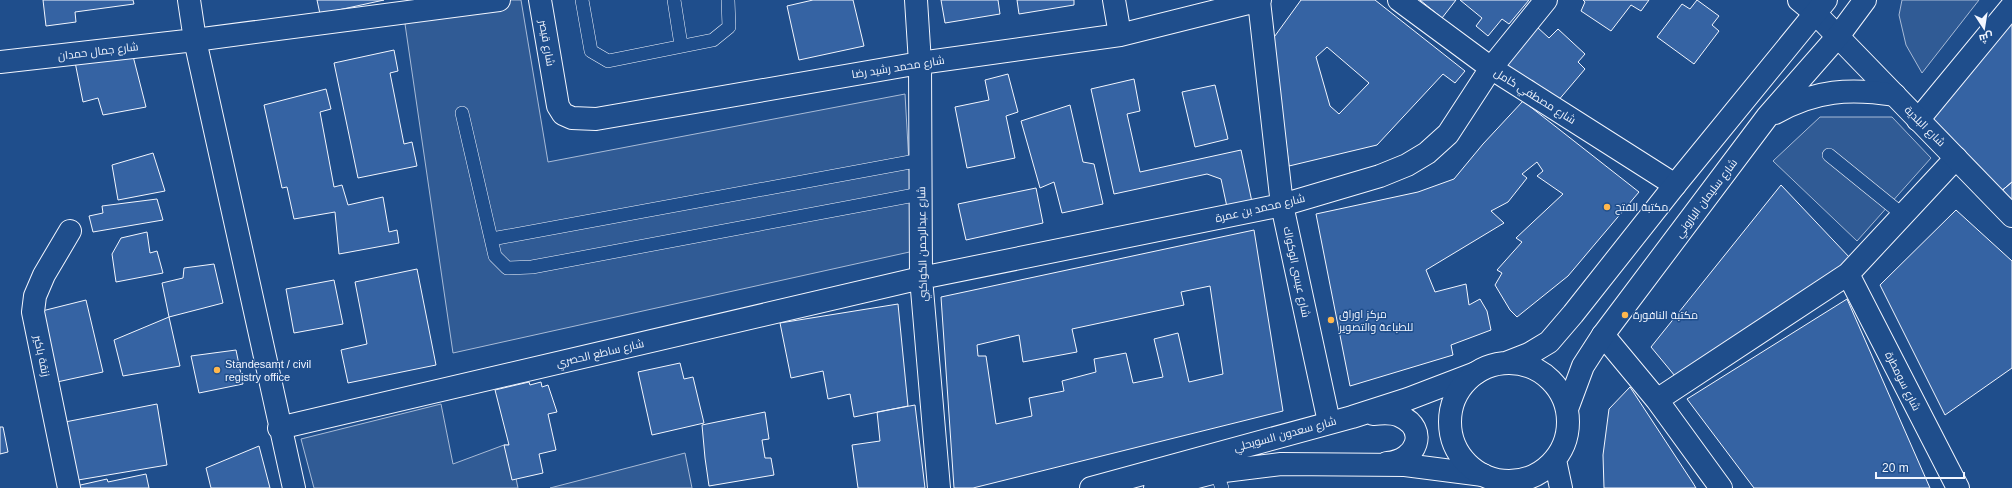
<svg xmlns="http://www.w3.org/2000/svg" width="2012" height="488" viewBox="0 0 2012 488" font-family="Helvetica,Cairo,sans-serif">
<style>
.built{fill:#305b95;stroke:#a8bbd7}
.building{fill:#3563a3;stroke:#f2f6ff;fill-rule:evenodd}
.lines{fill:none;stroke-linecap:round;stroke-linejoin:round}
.lane-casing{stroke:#f2f6ff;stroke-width:14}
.street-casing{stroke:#f2f6ff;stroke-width:24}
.secondary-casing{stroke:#f2f6ff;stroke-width:24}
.primary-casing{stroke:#f2f6ff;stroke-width:24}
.highway-casing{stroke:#f2f6ff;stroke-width:24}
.lane{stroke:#1f4e8c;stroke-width:13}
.street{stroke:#1f4e8c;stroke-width:22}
.secondary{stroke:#1f4e8c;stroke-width:22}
.primary{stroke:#1f4e8c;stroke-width:22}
.highway{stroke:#1f4e8c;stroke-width:22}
.poi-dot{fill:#ffb74d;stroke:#1f4e8c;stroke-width:1.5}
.labels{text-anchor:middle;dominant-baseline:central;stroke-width:3;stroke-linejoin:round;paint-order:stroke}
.street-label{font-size:11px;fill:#f2f6ff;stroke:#1f4e8c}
.poi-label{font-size:11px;fill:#f2f6ff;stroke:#1f4e8c;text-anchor:start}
</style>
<rect width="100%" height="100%" fill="#1f4e8c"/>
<path class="built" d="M488,0H521L548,162L905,94L914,251L453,353L405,24Z
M1902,0H1979L1922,73L1906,45L1899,15Z
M1820,117H1892L1931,158L1857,241L1773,161Z
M441,404L453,464L504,445H509L518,488H314L301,439Z
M685,453L692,488H550Z"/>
<path class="building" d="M43,0H133L134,4L75,12L76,22L46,26Z
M317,0H384L320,14Z
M813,0H853L864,46L799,60L787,6Z
M941,0H998L1000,14L945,23Z
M1017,0H1074V5L1019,14Z
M1301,0H1375L1465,71L1455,83L1443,74L1377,145L1289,166L1272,40ZM1327,47L1369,83L1339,114L1330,106L1316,57Z
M1420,0H1456L1442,18Z
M1460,0H1529L1509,24L1502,19L1488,36L1476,26L1482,18Z
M1583,0H1649L1641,11L1631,5L1611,31L1581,11L1585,2Z
M1697,0L1719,16L1712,25L1719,31L1694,64L1657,37L1682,4L1690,9Z
M2012,20V182L1999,193L1928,119Z
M1537,27L1549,38L1558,29L1585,54L1578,62L1585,69L1557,102L1532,80L1528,86L1503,67Z
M394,50L398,71L390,73L404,144L412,142L417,166L358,178L334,63Z
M133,56L146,107L103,115L98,98L83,102L75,62Z
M1008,74L1018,112L1006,116L1015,158L967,168L955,107L989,100L985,80Z
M1134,79L1140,111L1127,114L1140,172L1241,150L1252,202L1227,207L1221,179L1207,174L1114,194L1091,89Z
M1215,85L1228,139L1195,147L1182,92Z
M326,89L331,109L320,112L334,187L342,185L348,205L383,197L389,232L397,230L399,243L339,254L335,212L294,219L287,187L282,188L264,105Z
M1523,101L1639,192L1568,276L1517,317L1510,310L1495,285L1502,273L1497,270L1522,242L1516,238L1563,194L1537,176L1543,171L1537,162L1522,174L1527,178L1508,202L1491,211L1504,223L1426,270L1435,292L1466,284L1469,305L1480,299L1487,311L1491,330L1451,345L1453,355L1350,386L1316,214L1418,192L1454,179L1483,144Z
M1070,105L1083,162L1094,164L1103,204L1062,213L1054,182L1040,188L1021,121Z
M153,153L165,191L118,200L112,165Z
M2012,182V202L1999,193Z
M1781,185L1851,259L1675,376L1651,347Z
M1036,188L1043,223L966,240L958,204Z
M157,199L163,220L93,232L89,216L103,213L102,206Z
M1956,210L2012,261V368L1945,415L1880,285Z
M1254,230L1283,411L973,488H954L941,297ZM1210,286L1223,374L1189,382L1178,333L1154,339L1163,377L1133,383L1126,353L1094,359L1096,372L1062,381L1064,391L1029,398L1032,416L996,424L986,356H978L977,345L1019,335L1023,362L1077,352L1072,329L1184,305L1181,292Z
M147,232L150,253L157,251L163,273L116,282L112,254L121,238Z
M214,264L223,303L169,317L162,283L183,278L184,268Z
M417,269L436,365L348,383L341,350L367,344L355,282Z
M334,280L343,324L294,333L286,289Z
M1847,299L1930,488H1754L1687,399Z
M86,300L103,372L57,382L42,311Z
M898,304L908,406L854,417L850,394L828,399L823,371L791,378L780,323Z
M169,317L180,366L123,376L114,340Z
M236,350L243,384L199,393L191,356Z
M680,363L684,379L693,377L704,423L652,435L638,372Z
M529,382L530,385L541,382L542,387L548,385L557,412L548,414L556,450L539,454L543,473L512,480L504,445H509L495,390Z
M1630,387L1693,483L1696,488H1604L1603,455L1609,409Z
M157,404L167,465L78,480L65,422Z
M915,405L925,488H858L852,445L880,441L877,412Z
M765,412L769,439L762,440L765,458H771L774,475L709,486L705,458L702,425Z
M0,427H3L8,452L0,454Z
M259,446L270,488H211L206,468Z
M146,474L149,488H77L76,486L107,479L108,482Z"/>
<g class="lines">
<defs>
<path id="lane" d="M582,0L591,51L608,61L713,40L729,27L728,0
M674,0L681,45
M462,113L495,256L507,268L532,267L920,194
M1829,155L1903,215
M492,239L921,160
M1216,472L1222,488"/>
<path id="street" d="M189,0L195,40L294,488
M540,0L558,106L563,114L572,118L596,119L920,63L1120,35L1260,0
M916,0L920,63L921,278L939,488
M1114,0L1120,35
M1399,0L1491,68L1675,185
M1799,0L1816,14
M1259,1L1282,205L1329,422
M0,62L195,40L499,0
M1918,120L2012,6
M1848,274L1958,488
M1603,335L1657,400L1721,488
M1657,400L1848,274L1956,158
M279,428L921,278L1282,205L1380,176L1407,165L1427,153L1448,134L1491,68L1546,0
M69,488L33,312L35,296L44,275L70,231"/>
<path id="secondary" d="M1816,14L2012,216"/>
<path id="primary" d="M1373,414C1382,413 1392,412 1400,416C1429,429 1417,461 1387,463
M1091,488L1352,417L1408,399L1476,373
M1155,488L1216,472L1281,464L1405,465L1483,475"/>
<path id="highway" d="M1775,113C1815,90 1850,88 1895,95
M1450 422a59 59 0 1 1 118 0a59 59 0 1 1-118 0Z
M1506,363L1529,354L1549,342L1573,314L1675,185L1826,0
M1567,409L1583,366L1603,335L1767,117L1839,35L1865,0
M1555,460L1561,488"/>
</defs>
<use href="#lane" class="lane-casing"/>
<use href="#street" class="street-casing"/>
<use href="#secondary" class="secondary-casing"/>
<use href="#primary" class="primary-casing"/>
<use href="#highway" class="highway-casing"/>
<use href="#lane" class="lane"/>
<use href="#street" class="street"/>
<use href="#secondary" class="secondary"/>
<use href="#primary" class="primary"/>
<use href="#highway" class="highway"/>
</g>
<g class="poi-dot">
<circle cx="1607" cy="207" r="4"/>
<circle cx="1625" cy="315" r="4"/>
<circle cx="1331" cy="320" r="4"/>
<circle cx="217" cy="370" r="4"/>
</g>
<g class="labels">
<g class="street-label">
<text transform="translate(547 43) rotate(80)">شارع قيصر</text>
<text transform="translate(98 51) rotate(-7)">شارع جمال حمدان</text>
<text transform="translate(898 67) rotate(-9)">شارع محمد رشيد رضا</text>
<text transform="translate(1535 96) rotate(32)">شارع مصطفي كامل</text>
<text transform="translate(1925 126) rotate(45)">شارع البلدية</text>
<text transform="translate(1706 198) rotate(-53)">شارع سليمان الباروني</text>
<text transform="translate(1260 208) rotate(-13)">شارع محمد بن عمرة</text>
<text transform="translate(922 244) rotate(-91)">شارع عبدالرحمن الكواكبي</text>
<text transform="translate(1297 272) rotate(78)">شارع عيسى الوكواك</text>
<text transform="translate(600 353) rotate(-13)">شارع ساطع الحصري</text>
<text transform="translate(42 356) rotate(78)">زنقة باكير</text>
<text transform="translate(1903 381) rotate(63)">شارع سومطرة</text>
<text transform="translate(1285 434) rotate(-15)">شارع سعدون السويحلي</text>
</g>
<g class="poi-label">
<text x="1615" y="207">مكتبة الفتح</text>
<text x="1339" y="314">مركز اوراق<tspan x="1339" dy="13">للطباعة والتصوير</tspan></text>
<text x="1633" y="315">مكتبة النافورة</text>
<text x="225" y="364">Standesamt / civil<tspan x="225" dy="13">registry office</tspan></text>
</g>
</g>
<g transform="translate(1984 28) rotate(168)" stroke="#1f4e8c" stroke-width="3" paint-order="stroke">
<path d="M0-3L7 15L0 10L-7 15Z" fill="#f2f6ff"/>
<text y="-6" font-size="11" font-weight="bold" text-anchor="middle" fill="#f2f6ff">ش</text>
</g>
<path d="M1876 472v6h88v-6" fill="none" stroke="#f2f6ff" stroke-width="2"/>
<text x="1882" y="472" font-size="12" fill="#f2f6ff" stroke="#1f4e8c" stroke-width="3" paint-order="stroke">20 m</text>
</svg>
